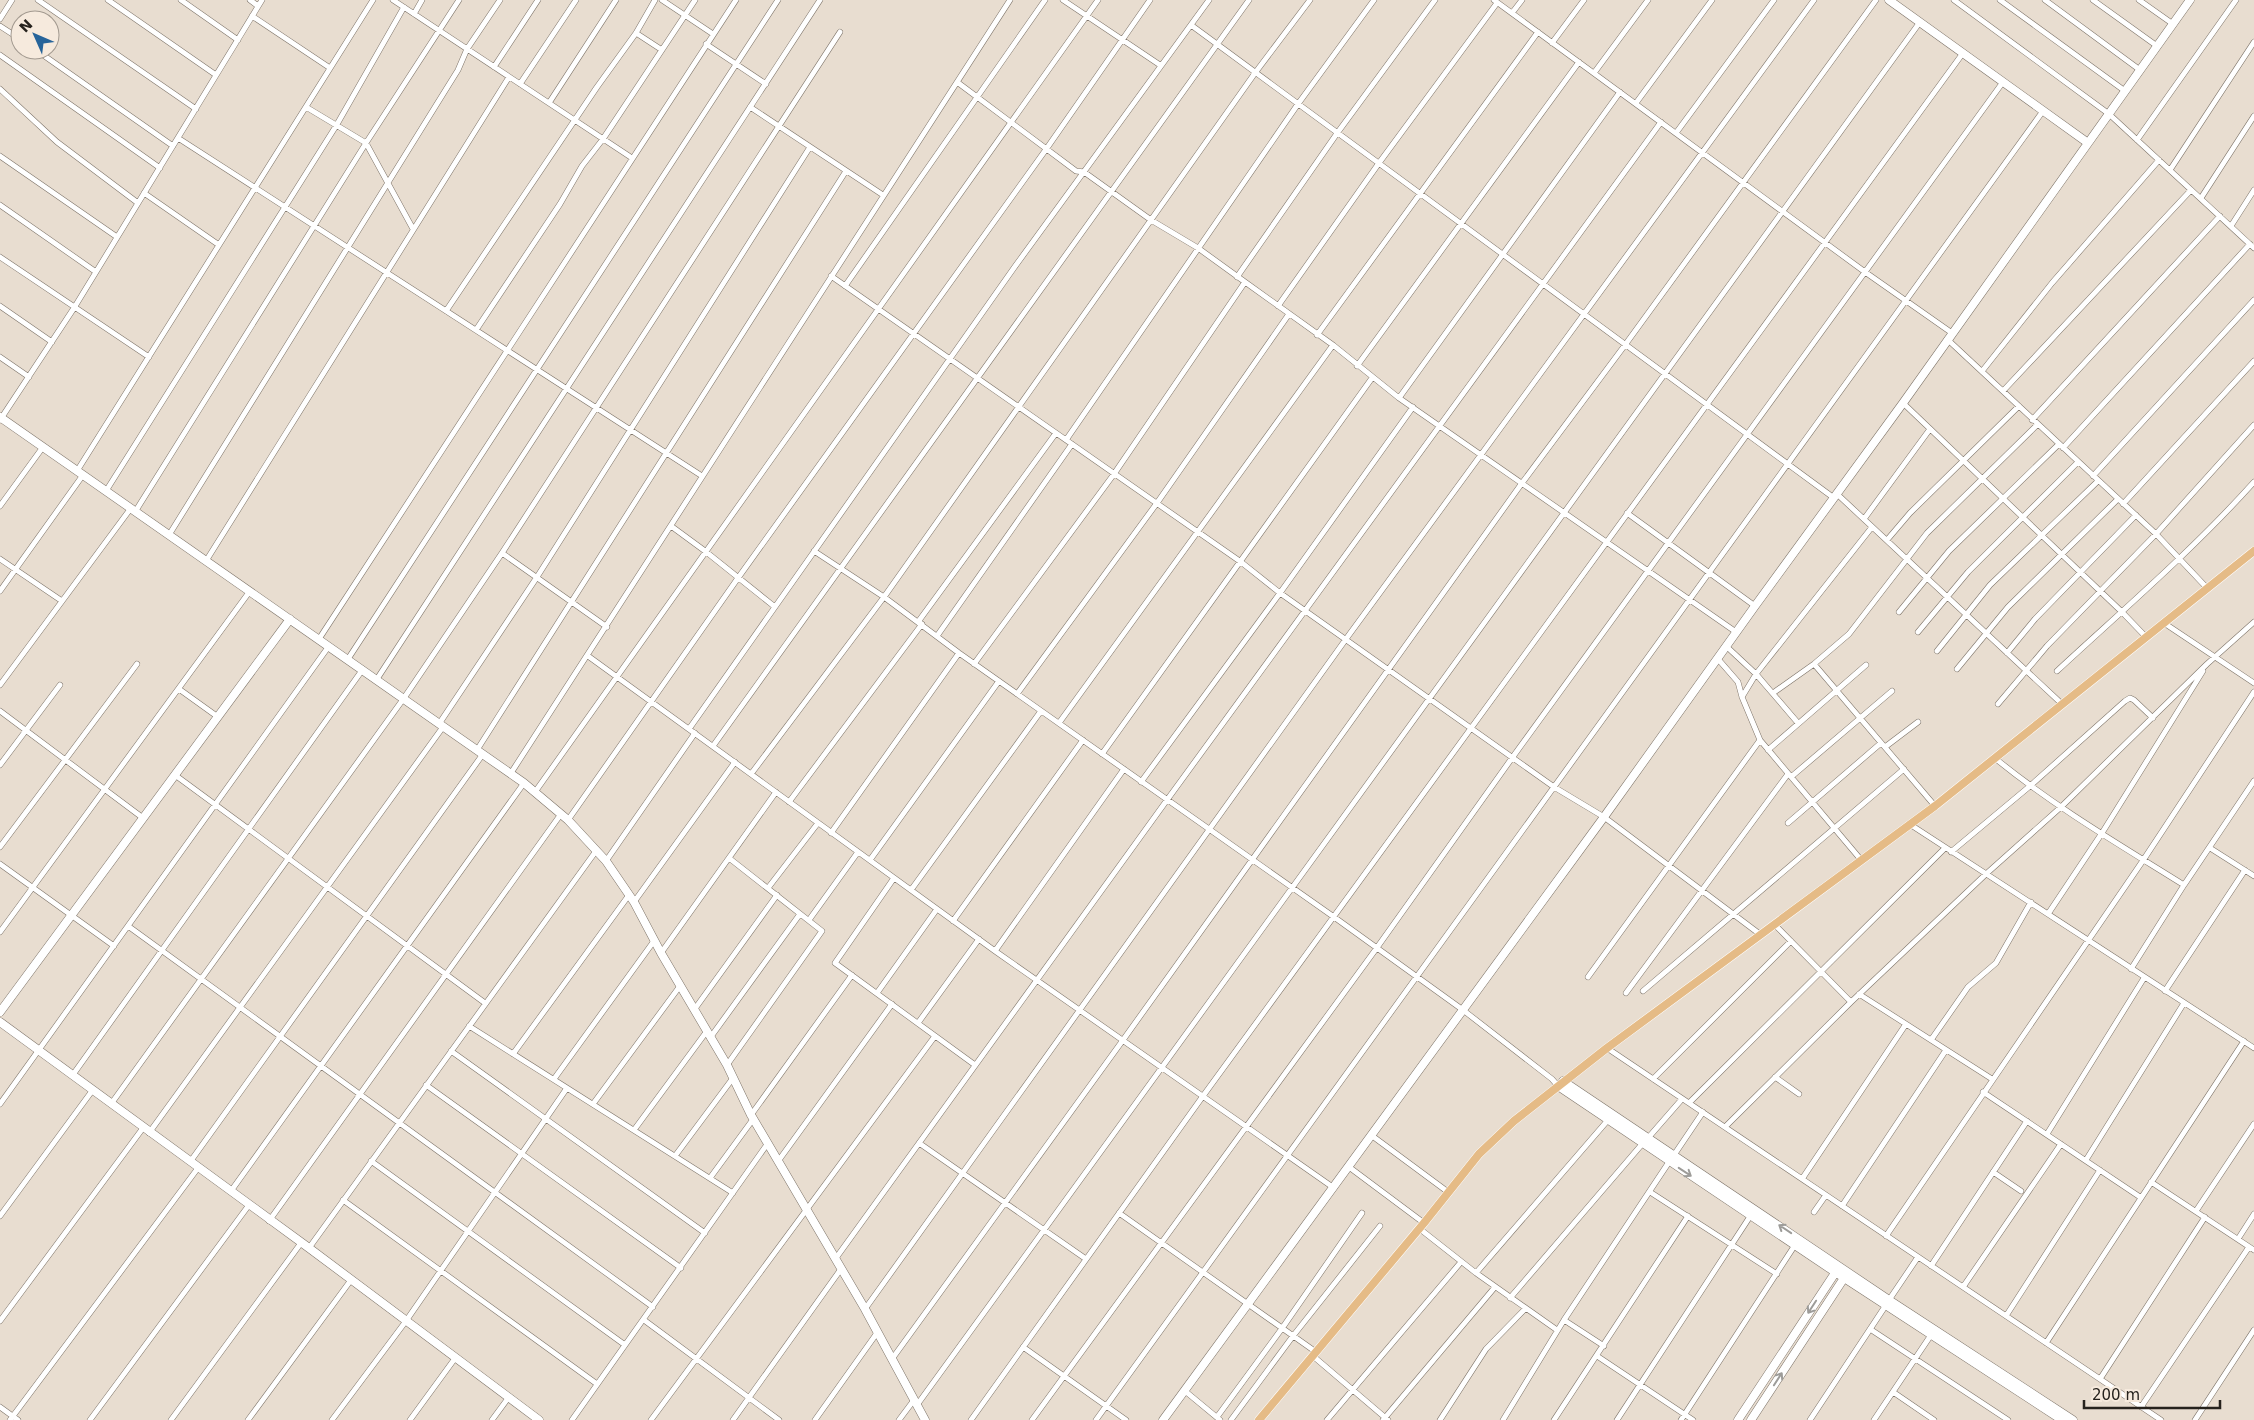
<svg xmlns="http://www.w3.org/2000/svg" width="2254" height="1420" viewBox="0 0 2254 1420" font-family="'DejaVu Sans',sans-serif">
<style>
.lines{fill:none;stroke-linecap:round;stroke-linejoin:round}
.street-casing{stroke:#7e7469;stroke-width:6}
.secondary-casing{stroke:#7e7469;stroke-width:9}
.primary-casing{stroke:#fff;stroke-width:9}
.street{stroke:#fff;stroke-width:5}
.secondary{stroke:#fff;stroke-width:8}
.primary{stroke:#e5bb86;stroke-width:8}
.oneway{stroke:#9d9c99}
</style>
<rect width="100%" height="100%" fill="#e8ddd0"/>
<g class="lines">
<defs>
<path id="street" d="M38,0L196,109
M108,0L216,75
M181,0L238,40
M250,0L258,6
M393,0L632,158
M662,0L713,34
M1063,0L1160,65
M1494,0L1865,272L1952,333
M1954,0L2109,114L2254,248
M2000,0L2125,91
M2045,0L2140,70
M2093,0L2157,46
M2139,0L2173,24
M1512,13L1522,0
M414,14L422,0
M252,16L330,68
M0,19L12,0
M1191,25L1834,498
M0,26L20,39
M636,33L662,50
M1552,43L1584,0
M706,44L766,84
M36,50L173,146
M0,55L160,168
M494,67L538,0
M1594,73L1648,0
M957,82L1076,171L1084,172L1151,220L1198,248L1245,282L1333,345L1399,398L1736,632
M520,84L576,0
M0,89L57,142L138,203
M549,103L616,0
M1636,103L1712,0
M306,107L366,143L413,229
M750,107L883,195
M1676,133L1774,0
M178,138L702,476
M2137,140L2236,0
M0,156L117,237
M2170,170L2254,42
M144,193L219,245
M2201,198L2254,116
M0,205L96,272
M2231,226L2254,190
M0,257L149,357
M831,276L1241,562L1280,593L1554,787L1604,817L1761,935
M1237,277L1338,132L1435,0
M845,286L1045,0
M0,306L52,342
M1278,306L1379,163L1497,3
M446,311L597,87L636,33L655,0
M476,330L560,204L582,166L603,139L695,0
M1317,335L1538,32
M1947,339L2156,534L2207,588
M0,357L29,377
M1357,366L1579,62
M1983,370L2052,283L2159,160
M2003,391L2191,190
M1399,398L1620,92
M1903,403L2122,612L2146,637
M0,420L74,308L262,0
M2032,420L2220,216
M1066,440L1298,104L1374,0
M2063,448L2250,244
M77,471L373,0
M2093,476L2254,300
M106,491L336,126L404,7
M1837,494L2062,704
M2123,504L2254,361
M0,506L43,447
M135,512L366,143L459,0
M1627,513L1755,606
M1864,519L1930,429
M671,526L705,551L775,607
M169,535L458,70L467,49L500,0
M1887,540L1910,513L2019,406
M814,551L884,597L959,653L1334,917L1463,1010L1552,1079L1558,1086
M502,553L607,627
M0,559L62,601
M206,561L509,77
M0,591L83,475
M1899,612L1949,551L2059,444
M918,622L1056,433
M2164,623L2254,683
M1918,632L1968,572L2078,462
M937,636L1072,444
M319,639L736,0
M1726,646L1756,674L1798,723
M1937,651L1990,585L2098,481
M2007,653L2035,619L2136,515
M588,656L995,951L1334,1188
M348,659L778,0
M1718,659L1738,682L1742,697L1760,740L1862,861
M974,664L1114,474L1245,282
M1814,664L1935,806
M1957,669L2008,607L2118,499
M2057,671C2124,609 2193,550 2254,482
M377,679L820,0
M0,685L131,508
M179,689L218,717
M1773,693L1814,664L1849,634L1927,533L2037,425
M1017,694L1157,503L1289,314
M1742,697L1756,674L1872,527
M1998,704L2047,646L2156,534L2254,425
M0,711L143,818
M1059,723L1333,345
M439,724L537,577L810,147
M689,729L1016,265L1209,0
M713,746L1249,0
M1885,747L1918,722
M477,750L846,171
M1768,750L1866,665
M1102,754L1372,378
M1996,759C2055,807 2120,845 2184,885
M0,765L60,685
M511,773L1010,0
M751,774L884,597L1255,73L1310,0
M175,775L485,1003
M1791,777L1892,691
M1141,782L1280,593L1413,407
M535,792L1098,0
M789,802L922,624
M568,820L738,578L1047,148L1150,0
M1788,823L1881,743
M1911,825L2254,1048
M831,833L959,653
M0,847L137,664
M2210,848L2254,876
M1951,852L2030,786L2125,701L2130,698L2134,700L2153,718
M870,860L999,681
M606,861L695,733
M0,864L114,946
M894,878L835,963L975,1065
M768,888L818,823
M911,890L1041,711
M634,902L735,762
M2048,914L2102,833L2203,671
M809,920L858,852
M953,921L1083,740
M1775,925L1851,1002
M128,926L653,1307
M0,932L250,591
M995,951L1124,769
M661,953L776,792
M2131,969L2184,885L2254,781
M1588,977L1760,740
M1643,991L1904,769
M2165,991L2245,870
M877,993L937,909
M1626,993L1788,774
M1859,994L1992,1079
M694,1010L777,895
M918,1023L979,939
M469,1026L733,1193
M710,1038L800,914
M1931,1040L1968,987L1996,963L2031,902
M1607,1048L2161,1420
M451,1051L705,1233
M513,1054L629,895
M727,1065L822,931L729,858
M72,1076L363,669
M1775,1077L1799,1094
M554,1079L654,941
M1653,1079L1791,941
M426,1085L681,1268
M1983,1092L2140,1197
M1689,1103L1945,848
M0,1104L329,646
M111,1104L404,698L502,553L840,32
M593,1104L680,986
M751,1115L852,975
M1725,1127L1851,1002L1986,874L2061,807L2207,664L2254,622
M634,1130L707,1031
M149,1133L443,727
M2047,1134L2144,978
M1371,1135L1448,1192
M1648,1138L1682,1099
M919,1143L1086,1259
M1674,1155L1703,1112
M675,1156L733,1078
M779,1160L892,1004
M2086,1160L2184,1003
M371,1161L625,1345
M190,1162L483,754
M1349,1167L1424,1223
M1993,1172L2021,1191
M710,1178L754,1118
M1802,1179L1906,1024
M2151,1182L2254,1250
M231,1191L524,783
M1650,1192L1777,1274
M343,1200L597,1384
M1842,1206L1946,1050
M2196,1211L2254,1124
M1814,1212L1826,1195
M1119,1213L1316,1352
M0,1216L92,1091
M269,1221L561,814
M1420,1229L1476,1273L1557,1330
M1886,1236L2144,859L2254,692
M2238,1239L2254,1214
M309,1248L596,851
M836,1258L1167,800L1661,122
M1931,1266L2027,1121
M1476,1273L1608,1120
M1963,1287L2061,1144
M1510,1298L1643,1143
M1889,1300L1918,1257
M865,1309L1346,639L1814,0
M2006,1316L2100,1170
M644,1320L779,1420
M1564,1320L1604,1346
M0,1321L143,1128
M1870,1329L2008,1420
M2046,1343L2244,1041
M1023,1347L1126,1420
M1313,1356L1388,1420
M1597,1356L1693,1420
M892,1359L1123,1040L1522,483L1625,345L1876,0
M2100,1379L2205,1217
M1185,1391L1220,1420
M1893,1392L1934,1420
M917,1405L1920,22
M0,1407L18,1420
M2141,1407L2249,1247
M1217,1417L1283,1327L1362,1213
M10,1420L198,1168
M90,1420L249,1205
M171,1420L301,1243
M248,1420L351,1280
M332,1420L406,1321L567,1088
M410,1420L456,1357
M492,1420L509,1397
M572,1420L768,1143
M651,1420L935,1036
M733,1420L841,1269
M815,1420L877,1333
M899,1420L914,1400
M971,1420L1203,1096L1963,53
M1032,1420L1376,949L1512,758L2003,82
M1096,1420L2043,111
M1231,1420L1293,1336L1380,1226
M1327,1420L1461,1262
M1383,1420L1495,1287
M1440,1420L1486,1349L1525,1309
M1503,1420L1564,1320L1669,1162
M1554,1420L1688,1216
M1617,1420L1751,1215
M1681,1420L1795,1245
M1810,1420L1886,1305
M1874,1420L1931,1335
M2195,1420L2254,1330"/>
<path id="secondary" d="M1889,0L2088,143
M0,417L524,783L568,820L606,861L634,902L661,953L727,1065L751,1115L865,1309L925,1420
M0,1012L290,619
M0,1022L309,1248L539,1420
M1563,1081L1889,1300L2073,1420
M1558,1086L1835,1272L2062,1420
M1163,1420L1604,817L1755,606L1903,403L2190,0
M1738,1420L1837,1270
M1751,1420L1846,1275"/>
<path id="primary" d="M1259,1420L1424,1223L1479,1154L1514,1121L1607,1048L1935,806L2254,551"/>
</defs>
<use href="#street" class="street-casing"/>
<use href="#secondary" class="secondary-casing"/>
<use href="#primary" class="primary-casing"/>
<use href="#street" class="street"/>
<use href="#secondary" class="secondary"/>
<use href="#primary" class="primary"/>
</g>
<defs><path id="oneway-shaft" d="M-6 0H5M1.5-3L5.5 0L1.5 3" fill="none" stroke-width="1.6" stroke-linecap="round" stroke-linejoin="round" transform="scale(1.25)"/></defs>
<g class="oneway">
<use href="#oneway-shaft" transform="translate(1685 1172) rotate(33)"/>
<use href="#oneway-shaft" transform="translate(1785 1229) rotate(-146)"/>
<use href="#oneway-shaft" transform="translate(1812 1307) rotate(123)"/>
<use href="#oneway-shaft" transform="translate(1778 1379) rotate(-57)"/>
</g>
<g transform="translate(35 35) rotate(315)"><circle r="24" fill="#f6eadd" stroke="#a39a90"/>
<path d="M0-4L9 19L0 12L-9 19Z" fill="#26649a"/>
<text y="-8" font-size="14" font-weight="bold" text-anchor="middle" fill="#26221d">N</text>
</g>
<path d="M2084 1400v8h136v-8" fill="none" stroke="#26221d" stroke-width="2.5"/>
<text x="2092" y="1400" font-size="15" fill="#26221d" stroke="#f6eadd" stroke-width="4" paint-order="stroke">200 m</text>
</svg>
